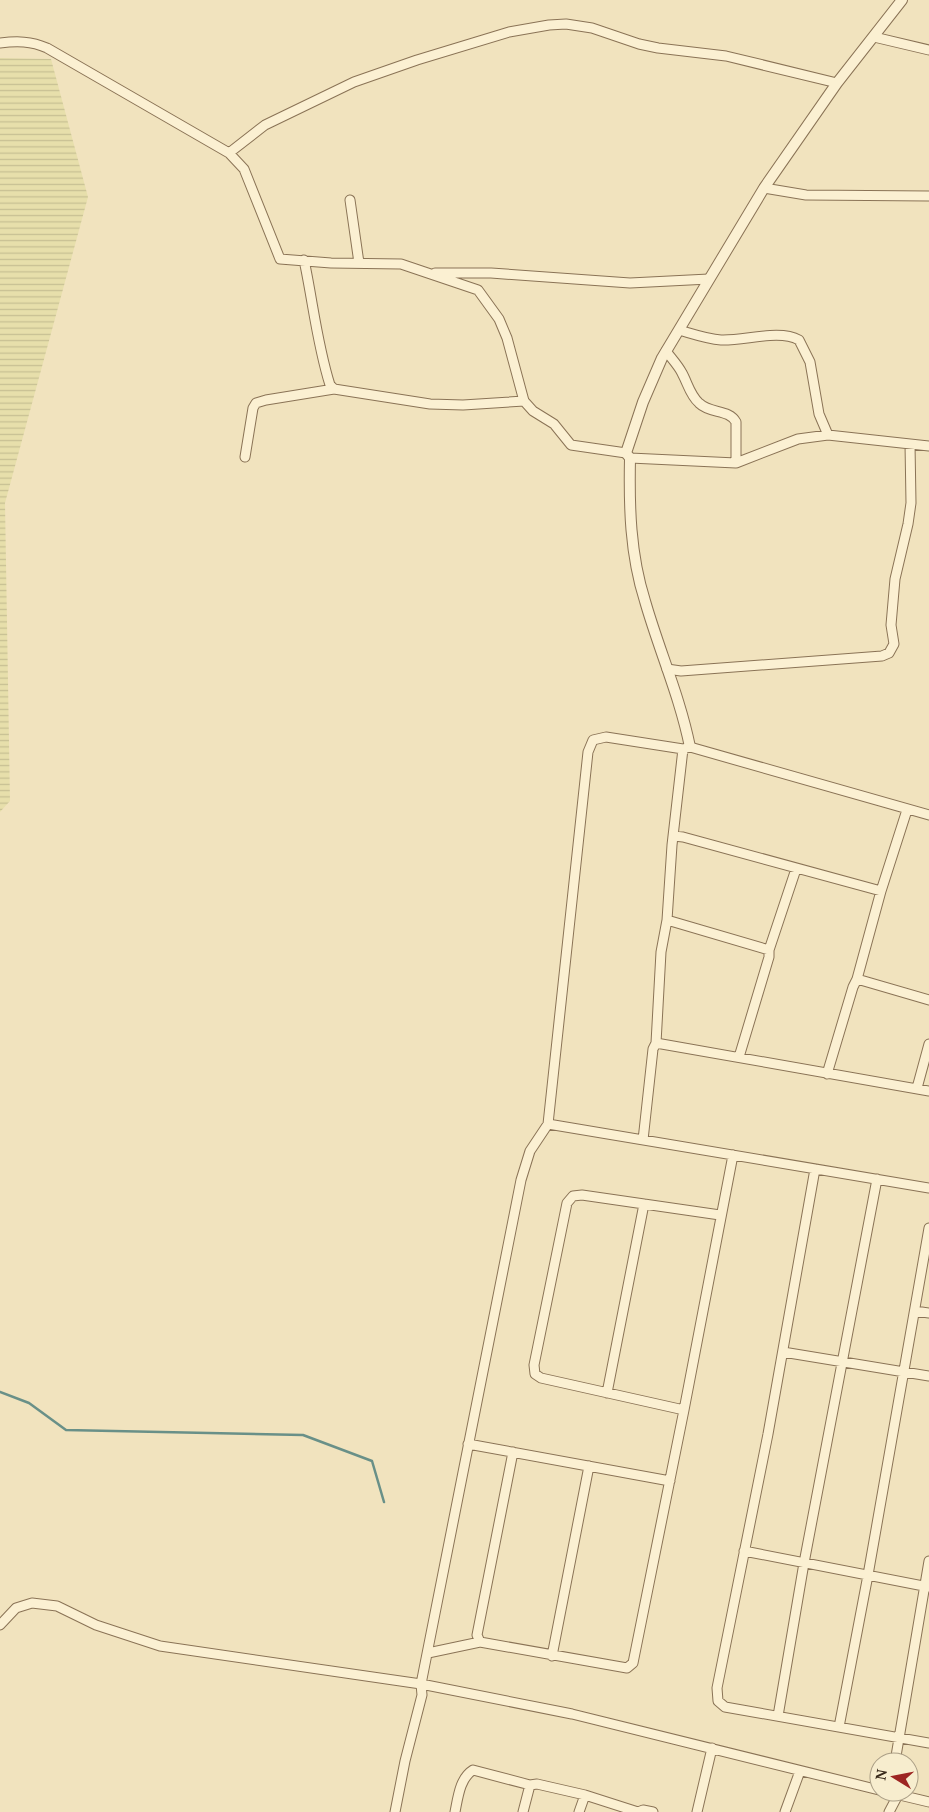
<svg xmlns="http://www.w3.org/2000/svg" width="929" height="1812" viewBox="0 0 929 1812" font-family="'Noto Serif',serif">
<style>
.farmland{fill:url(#farmland-rules)}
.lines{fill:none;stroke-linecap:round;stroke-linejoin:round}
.stream{stroke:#699088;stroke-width:2.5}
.minor-casing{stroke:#8a7356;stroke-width:11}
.tertiary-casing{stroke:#8a7356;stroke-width:12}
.minor{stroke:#fbf0d2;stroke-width:9}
.tertiary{stroke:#fbf0d2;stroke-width:10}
</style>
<defs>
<pattern id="farmland-rules" width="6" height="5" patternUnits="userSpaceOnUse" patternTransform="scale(1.25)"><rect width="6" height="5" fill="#e7dfab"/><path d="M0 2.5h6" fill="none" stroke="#c7c093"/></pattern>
</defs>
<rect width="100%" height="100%" fill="#f1e3be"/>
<path class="farmland" d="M0,58L51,59L88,197L5,503L10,801L0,812Z"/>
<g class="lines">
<path class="stream" d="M0,1392L29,1403L66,1430L303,1435L372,1461L384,1502"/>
<defs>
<path id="minor" d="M874,37L929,50
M0,43C17,41 31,41 47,48L229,153L244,169L280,259L331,263L401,264L478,290L499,319L507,338L524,401L533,411L554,424L571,445L626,453
M229,153L265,125L354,82L417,60L509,32L549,25L566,24L592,28L639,44L658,48L726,56L837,83
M764,188L806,195L929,196
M350,200L359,263
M304,260C313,302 317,344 330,385L334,389
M435,273H491L630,283L709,279
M679,330C693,334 707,339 721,340C745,341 779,329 799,340L810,362L819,414L828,435
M666,351C671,358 678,365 682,373C688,384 690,395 699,403C710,414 729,409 736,422V463
M245,457L253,408L256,403L266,400L334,389L430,404L463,405L524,401
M630,458L736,463L798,439L828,435L929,446
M667,669L681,671L882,656L889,653L894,644L891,625L895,579L908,524L911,503L910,444
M674,836L683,837L881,891
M667,920L769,950
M857,979L929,1000
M656,1043L929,1091
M739,1057L769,957V950L796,869
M827,1074L853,987L857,979L881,891L907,810
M917,1088L929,1044
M548,1124L929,1188
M643,1140L653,1049L656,1043L661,952L667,920L672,845L683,749
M815,1169L768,1434L717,1688L718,1701L725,1707L929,1743
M915,1311L929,1313
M783,1352L929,1376
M607,1393L644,1204
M684,1410L541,1378L535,1374L534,1365L567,1203L573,1196L582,1195L720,1215
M468,1444L670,1481
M513,1452L477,1635L480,1642L627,1668L633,1663L684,1410L733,1155
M744,1551L929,1587
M0,1625L16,1608L32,1603L57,1606L96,1625L160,1646L421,1684L422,1695L405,1761L395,1812
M428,1653L480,1642
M552,1656L589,1466
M778,1716L804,1563L877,1179
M839,1727L868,1575L929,1228
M895,1762L929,1561
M879,1790L572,1714L421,1684L521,1180L530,1151L548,1124L588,752L593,740L606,737L683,749L690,747L929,815
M887,1792L929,1802
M455,1812C458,1797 460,1778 473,1770L530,1785L537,1784L585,1795L638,1812L643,1810L653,1812
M523,1812L530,1785
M579,1812L585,1795
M697,1812L712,1748
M785,1812L800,1771
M889,1812L898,1795"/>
<path id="tertiary" d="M690,747C680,697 659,650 645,601C630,554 629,506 630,458L626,453L643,402L662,358L764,188L837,83L902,0"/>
</defs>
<use href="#minor" class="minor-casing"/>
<use href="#tertiary" class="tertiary-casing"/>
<use href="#minor" class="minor"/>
<use href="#tertiary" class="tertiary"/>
</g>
<g transform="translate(894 1777) rotate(280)"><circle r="24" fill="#f7edce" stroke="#ab9f86"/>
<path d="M0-4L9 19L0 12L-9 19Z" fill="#9d2522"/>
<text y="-8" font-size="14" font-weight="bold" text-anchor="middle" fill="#382a1b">N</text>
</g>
</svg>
